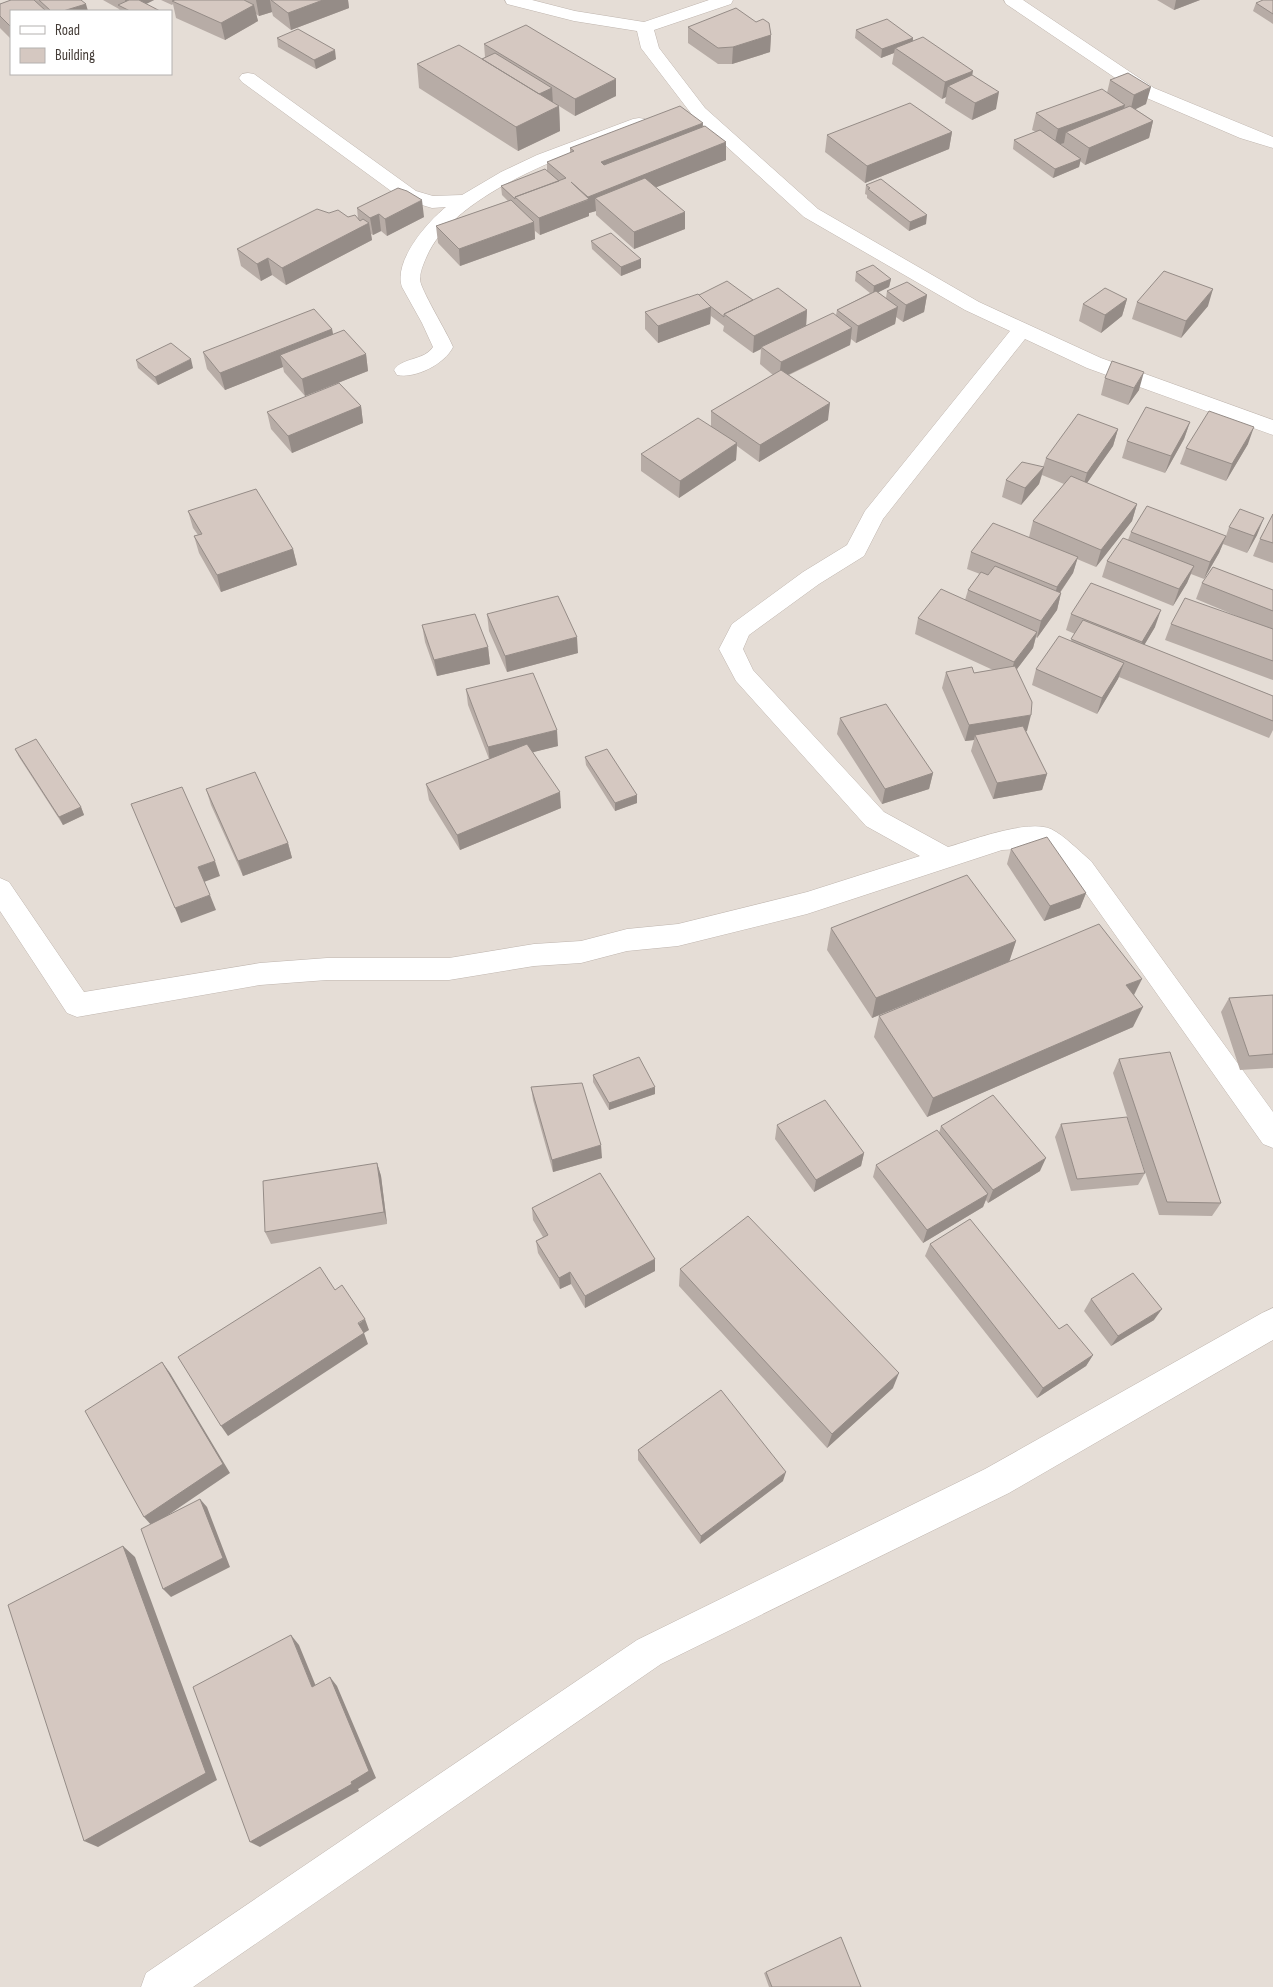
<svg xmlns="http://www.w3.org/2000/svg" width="1273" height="1987" viewBox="0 0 1273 1987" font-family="'Sofia Sans Condensed',sans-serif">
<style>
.residential{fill:#e5ddd6;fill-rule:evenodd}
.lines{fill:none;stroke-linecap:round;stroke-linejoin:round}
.minor-casing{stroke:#bfb5ae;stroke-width:1}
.minor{fill:#fff;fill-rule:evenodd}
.wall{fill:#b7aca6}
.shaded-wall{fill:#958c87}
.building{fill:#d5c8c1;stroke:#958c87}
</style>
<rect width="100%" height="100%" fill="#f2ece7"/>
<path class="residential" d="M0,0H1273V1987H0ZM11,11H171V74H11Z"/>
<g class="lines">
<defs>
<path id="minor" d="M505,0H532L575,11L644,22L709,0H733L731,4L654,30L659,48L705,108L818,209L979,302L1101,358L1273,420V435L1087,368L1025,339L883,519L864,556L819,584L749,635L743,649L753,670L884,812L948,847C972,840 1028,819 1051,829C1065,836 1079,851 1091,861L1273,1112V1148L1263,1144L1073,875L1038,848L1002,850L807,914L678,946L627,951L581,963L534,966L449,980H327L260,985L77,1017L67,1013L0,911V878L9,882L84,992L260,963L327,958H449L534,944L581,941L627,929L678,924L807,892L920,856L866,826L736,681L719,649L732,624L803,572L847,545L865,511L1010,331L965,310L804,217L693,116L641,48L637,31L574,21L507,4Z
M1004,0H1023L1154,88L1273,137V148L1240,138L1142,96L1006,4Z
M248,73L254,74L416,191L433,196L462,195L501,172L537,155L633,119L639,118L645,119L648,123L645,127C581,149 454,191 426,258C423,265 420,272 420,279C419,287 448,334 453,347C445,364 415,379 397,375L394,370C402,357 424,361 433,347L422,323L402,287C393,261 428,221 446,207L432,208L402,199L242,82L239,78L242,74Z
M1273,1308V1340L1009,1493L661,1664L193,1987H141L146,1973L637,1640L985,1469L1262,1313Z"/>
</defs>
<use href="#minor" class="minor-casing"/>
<use href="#minor" class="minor"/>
</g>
<path class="wall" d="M11,0H81L88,11H11V39L0,28V4Z
M103,0H154L146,4L160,11H120L119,9Z
M161,0H348L349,8L291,30L273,16L272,12L259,16L256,14L258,21L225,40L176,18L173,4L172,5Z
M1157,0H1200L1174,10Z
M1273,0V24L1253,11L1256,3Z
M688,27L771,35L770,52L732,64H718L688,43Z
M856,30L913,38V41L972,76L996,109L972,120L945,103L946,97L942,99L892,64L894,53L881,58L855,38Z
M277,38L336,59L316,69L278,47Z
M484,44L616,96L575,116L559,106L560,131L518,151L419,88L417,64L482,59L485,57Z
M1128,73L1146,104L1135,109L1153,121L1149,138L1085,165L1080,161L1079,167L1053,178L1013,149L1014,140L1036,132L1032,130L1036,113L1107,93L1110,80Z
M703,127L726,160L656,187L685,229L634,249L596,215V211L589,213V216L540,235L535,231V239L460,266L438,243L436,226L508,201L502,195L501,186L547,171V162L570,153V148Z
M952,132L949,149L865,183L825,152L827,135Z
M866,185L926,224L909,231L867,198V195L865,194Z
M357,208L424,217L387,236L381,231L373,235L371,234L372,240L286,285L272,275L261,281L241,266L237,249L329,213L358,219Z
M591,241L641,268L621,276L592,249Z
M856,272L891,279L889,287L878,292L886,298L887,291L927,295L924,312L903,322L896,317L895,324L856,343L851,339L850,345L789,375L828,420L759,462L737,446L736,460L679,498L641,471V454L711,426V411L773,375L760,364L761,349L753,353L723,331L724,326L711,316L710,324L658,343L645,329V312L699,295L753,300L807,310L806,326L836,315L837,310L870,293L855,281Z
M1127,299L1122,316L1101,333L1079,321L1083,304Z
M1137,302L1208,306L1181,338L1132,319Z
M332,329L333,334L366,354L368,371L305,396L284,372L283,367L225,390L207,369L203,352Z
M136,360L193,368L158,385L138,368Z
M1105,378L1139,390L1128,405L1101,395Z
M361,406L363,423L292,453L271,429L267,412Z
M1190,422L1184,439L1165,473L1122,458L1127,441Z
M1118,429L1113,446L1087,483L1137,504L1132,521L1096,567L1077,559L1073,573L1060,593H1061L1057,610L1037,638L1036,637L1033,648L1017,669L1027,731H1026L1047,774L1042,790L993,799L971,751L974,740L965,741L942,688L946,672L974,673L993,670L915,634L918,618L965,600L968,590L980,574L967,569L971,552L1029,537L1033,521L1064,484L1042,475L1039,484L1021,505L1002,497L1006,480L1043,467L1046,458Z
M1248,444L1226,481L1180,464L1186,448Z
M188,511L293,549L297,565L221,592L199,553L194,536L198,535L193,528Z
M1273,514V563L1253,556L1260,539Z
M1229,527L1257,535L1247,553L1223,544L1219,553L1204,579L1191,574L1187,583L1173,606L1102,577L1107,561L1128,540L1131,532L1226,536Z
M1202,583L1273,590V680L1165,640L1171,624L1251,622L1196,599Z
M487,614L578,653L507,672L489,631Z
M1071,614L1155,627L1144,645L1273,696V730L1269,738L1119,677L1097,714L1032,685L1036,669L1071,641L1075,634L1066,630Z
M422,625L488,647L490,664L437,676L425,642Z
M466,689L558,746L533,752L561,808L460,850L429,800L426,784L489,759L468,705Z
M840,718L933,773L929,789L882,804L837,734Z
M15,749L81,807L84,815L63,825L19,757Z
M585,757L637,803L615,811L586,765Z
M206,789L288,843L292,858L243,876L211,805Z
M1011,849L1086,893L1080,908L1044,921L1007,864Z
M831,928L1016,941L1009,962L1134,996L1133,1027L927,1117L874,1037L879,1016L1008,962L872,1018L827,950Z
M1273,995V1068L1240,1070L1221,1012L1229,998Z
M1119,1059L1221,1203L1212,1216L1159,1215L1113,1073Z
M593,1075L655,1094L609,1110L593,1082Z
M531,1087L602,1158L553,1172L533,1100Z
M1061,1124L1145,1173L1138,1185L1071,1191L1055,1137Z
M777,1125L864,1153L861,1166L814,1192L775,1139Z
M941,1126L1040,1171L988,1203L986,1200L983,1207L923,1243L873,1177L876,1165L939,1133Z
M377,1163L381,1176L387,1224L271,1244L265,1232Z
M532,1208L655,1271L585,1308L571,1284L560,1289L538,1253L536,1241L543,1237L533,1220Z
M930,1244L1059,1329L1093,1355L1086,1366L1037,1398L925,1256Z
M680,1269L893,1388L827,1448L679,1286Z
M1091,1299L1154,1320L1111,1346L1084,1311Z
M638,1450L783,1481L700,1544L638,1460Z
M766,1972L861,1987H769L764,1973Z"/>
<path class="shaded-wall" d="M125,0H154L132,11L127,10Z
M256,0H270L272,12L259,16Z
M323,0H348L349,8L291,30L288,13Z
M1176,0H1200L1174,10Z
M86,4L88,11H63Z
M254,5L258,21L225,40L221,23Z
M771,35L770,52L732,64L733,47Z
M913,38L912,47L895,48L894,53L881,58L882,49Z
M335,50L336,59L316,69L314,60Z
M973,71L970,87L948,86L946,97L942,99L945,82Z
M616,79V96L575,116V99Z
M1151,87L1146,104L1130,112L1134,95Z
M552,88L553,104L535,96Z
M999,92L996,109L972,120L975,103Z
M1125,105L1120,122L1066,132L1064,143L1054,146L1058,129Z
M559,106L560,131L518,151L516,127Z
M1153,121L1149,138L1085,165L1089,148Z
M703,123L702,140L602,180L601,162Z
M952,132L949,149L865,183L867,166Z
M726,142V160L606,207L595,198L596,211L589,213V216L540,235L539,218L588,200V197Z
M1081,159L1079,167L1053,178L1055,169Z
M422,200L424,217L387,236L385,219Z
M685,212V229L634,249V232Z
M379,214L381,231L373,235L370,218Z
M927,215L926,224L909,231L910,222Z
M534,222L535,239L460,266L459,249Z
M369,223L372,240L286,285L282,268Z
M268,258L272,275L261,281L257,264Z
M641,259V268L621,276V267Z
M891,279L889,287L873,295L874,286Z
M1213,289L1208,306L1181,338L1186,321Z
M927,295L924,312L903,322L906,305Z
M1127,299L1122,316L1101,333L1105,315Z
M711,307L710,324L658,343V326Z
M898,307L895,324L856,343L858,326Z
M807,310L806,327L761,347V349L753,353L754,336Z
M852,328L850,345L779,379L781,362Z
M332,329L335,346L280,355L283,367L225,390L220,373Z
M366,354L368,371L305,396L302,379Z
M191,359L193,368L158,385L155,377Z
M1144,372L1139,390L1128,405L1134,388Z
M830,403L828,420L759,462L760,445Z
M361,406L363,423L292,453L288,436Z
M1190,422L1184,439L1165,473L1171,456Z
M1254,427L1248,444L1226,481L1232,464Z
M1118,429L1113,446L1082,490L1087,473Z
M737,443L736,460L679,498L680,481Z
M1044,467L1039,484L1021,505L1025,488Z
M1137,504L1132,521L1096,567L1101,550Z
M1264,518L1257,535L1247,553L1254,536Z
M1226,536L1219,553L1204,579L1210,562Z
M293,549L297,565L221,592L217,575Z
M1078,557L1073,573L1052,604L1057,587Z
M1194,566L1187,583L1173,606L1179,589Z
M1061,593L1057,610L1037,638L1041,621Z
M1161,610L1155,627L1136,659L1142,642Z
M1037,632L1033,648L1010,678L1014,662Z
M577,637L578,653L507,672L505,656Z
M488,647L490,664L437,676L434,660Z
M1124,663L1118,679L1097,714L1102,698Z
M1031,715L1027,731L977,739L975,735L974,740L965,741L969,725Z
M557,730L558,746L490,763L488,747Z
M933,773L929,789L882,804L885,789Z
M1047,774L1042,790L993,799L997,783Z
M560,792L561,808L460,850L457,835Z
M637,795V803L615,811V803Z
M81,807L84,815L63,825L59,817Z
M288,843L292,858L243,876L238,861Z
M215,861L220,876L204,882L198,867Z
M1086,893L1080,908L1044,921L1050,906Z
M210,895L216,910L181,923L175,908Z
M1016,941L1009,962L872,1018L876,998Z
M1142,979L1132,999L1126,985Z
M1143,1007L1133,1027L927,1117L933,1098Z
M655,1087V1094L609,1110V1103Z
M601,1145L602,1158L553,1172L552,1160Z
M864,1153L861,1166L814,1192L816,1180Z
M1046,1158L1040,1171L988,1203L993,1190Z
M377,1163L381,1176L387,1224L384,1212Z
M988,1194L983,1207L923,1243L927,1230Z
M655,1259V1271L585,1308V1296Z
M570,1272L571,1284L560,1289L559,1278Z
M1162,1309L1154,1320L1111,1346L1118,1336Z
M365,1319L369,1330L364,1333L368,1344L228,1436L221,1426Z
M1093,1355L1086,1366L1037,1398L1043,1388Z
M162,1362L170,1373L230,1473L152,1526L144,1517Z
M899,1373L893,1388L827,1448L832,1434Z
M786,1472L783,1481L700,1544L701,1536Z
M200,1499L207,1507L230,1567L171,1597L163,1589Z
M123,1546L135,1557L217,1780L98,1847L84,1841Z
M291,1635L299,1645L320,1696L312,1687Z
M330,1677L337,1686L376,1778L358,1789L359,1791L260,1847L250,1842Z"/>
<path class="building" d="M11,0H34L46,11H11V27L0,16V4Z
M39,0H81L86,4L63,11H51Z
M129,0H139L160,11H130L118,5Z
M175,0H244L254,5L221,23L172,1Z
M271,0H323L288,13Z
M1263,0H1273V14L1256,3Z
M736,8L756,22L763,19L769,23L771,35L733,47L718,48L688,27Z
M887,19L913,38L882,49L856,30Z
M526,25L616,79L575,99L484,44Z
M298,29L335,50L314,60L277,38Z
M923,37L973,71L945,82L895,48Z
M459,45L559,106L516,127L417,64Z
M495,53L552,88L539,94L482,59Z
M1128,73L1151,87L1134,95L1110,80Z
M972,75L999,92L975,103L948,86Z
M1102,89L1125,105L1058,129L1036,113Z
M910,103L952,132L867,166L827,135Z
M680,106L703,123L601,162L604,165L705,126L726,142L588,197L571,182L589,199L539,218L515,197L566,178L547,162L574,151L570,148Z
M1130,106L1153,121L1089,148L1066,132Z
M1040,130L1081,159L1055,169L1014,140Z
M545,169L559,181L515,197V199L501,186Z
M645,178L685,212L634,232L595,198Z
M881,179L927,215L910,222L868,189L870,188L866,185Z
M398,188L407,191L422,200L385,219L379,214L370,218L357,208Z
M511,200L534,222L459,249L436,226Z
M317,209L329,213L338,210L348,217L355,215L360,221L363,219L369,223L282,268L268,258L257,264L237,249Z
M611,233L641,259L621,267L591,241Z
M873,265L891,279L874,286L856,272Z
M1164,271L1213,289L1186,321L1137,302Z
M727,281L753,300L724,314V317L710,306L699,295Z
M907,282L927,295L906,305L887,291Z
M778,288L807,310L754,336L724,314Z
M1105,288L1127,299L1105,315L1083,304Z
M876,291L898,307L858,326L837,310Z
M698,294L711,307L658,326L645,312Z
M314,309L332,329L220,373L203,352Z
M833,313L852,328L781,362L761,347Z
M344,330L366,354L302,379L280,355Z
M171,343L191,359L155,377L136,360Z
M1112,361L1144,372L1134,388L1105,378Z
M781,370L830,403L760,445L711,411Z
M339,383L361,406L288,436L267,412Z
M1146,407L1190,422L1171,456L1127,441Z
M1209,411L1254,427L1232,464L1186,448Z
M1078,414L1118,429L1087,473L1046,458Z
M698,418L737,443L680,481L641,454Z
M1022,462L1044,467L1025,488L1006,480Z
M1071,476L1137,504L1101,550L1033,521Z
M256,489L293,549L217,575L194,536L202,534L188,511Z
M1147,506L1226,536L1210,562L1131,532Z
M1240,509L1264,518L1254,536L1229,527Z
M1273,514V543L1260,539Z
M993,523L1078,557L1057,587L971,552Z
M1123,538L1194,566L1179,589L1107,561Z
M995,566L1061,593L1041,621L968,590L981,572L988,575Z
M1213,567L1273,590V611L1202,583Z
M1091,583L1161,610L1142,642L1071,614Z
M941,589L1037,632L1014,662L918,618Z
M558,596L577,637L505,656L487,614Z
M1185,598L1273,629V661L1171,624Z
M475,614L488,647L434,660L422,625Z
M1083,620L1273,696V721L1071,639Z
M1059,636L1124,663L1102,698L1036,669Z
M1015,666L1032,702L1031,715L969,725L946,672L972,667L974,673Z
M533,673L557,730L488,747L466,689Z
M886,704L933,773L885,789L840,718Z
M1023,726L1047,774L997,783L975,735Z
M36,739L81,807L59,817L15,749Z
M527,744L560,792L457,835L426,784Z
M607,749L637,795L615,803L585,757Z
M255,772L288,843L238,861L206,789Z
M182,787L215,861L198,867L210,895L175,908L131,804Z
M1047,837L1086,893L1050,906L1011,849Z
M967,875L1016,941L876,998L831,928Z
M1099,924L1142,979L1126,985L1143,1007L933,1098L879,1016Z
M1273,995V1054L1249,1056L1229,998Z
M1170,1052L1221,1203L1167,1202L1119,1059Z
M639,1057L655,1087L609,1103L593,1075Z
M582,1083L601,1145L552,1160L531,1087Z
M993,1095L1046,1158L993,1190L941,1126Z
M825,1100L864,1153L816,1180L777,1125Z
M1127,1117L1145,1173L1077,1179L1061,1124Z
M937,1130L988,1194L927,1230L876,1165Z
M377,1163L384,1212L265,1232L263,1181Z
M600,1173L655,1259L585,1296L570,1272L559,1278L536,1241L548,1235L532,1208Z
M748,1216L899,1373L832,1434L680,1269Z
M970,1219L1059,1329L1067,1324L1093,1355L1043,1388L930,1244Z
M320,1267L335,1290L342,1285L365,1319L358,1323L364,1333L221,1426L178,1357Z
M1133,1273L1162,1309L1118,1336L1091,1299Z
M162,1362L223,1464L144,1517L85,1411Z
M721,1390L786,1472L701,1536L638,1450Z
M200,1499L223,1558L163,1589L141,1529Z
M123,1546L206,1773L84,1841L8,1605Z
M291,1635L312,1687L330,1677L369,1771L351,1782L352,1784L250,1842L193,1687Z
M841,1937L861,1987H772L766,1972Z"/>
<rect x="10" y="10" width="162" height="65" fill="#ffffff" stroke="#b4b1af"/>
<rect x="20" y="26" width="25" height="8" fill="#ffffff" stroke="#b4b1af"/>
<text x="55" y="35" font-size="15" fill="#443c37">Road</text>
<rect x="20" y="48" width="25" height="15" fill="#d5c8c1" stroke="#b4b1af"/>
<text x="55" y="60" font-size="15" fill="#443c37">Building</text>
</svg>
